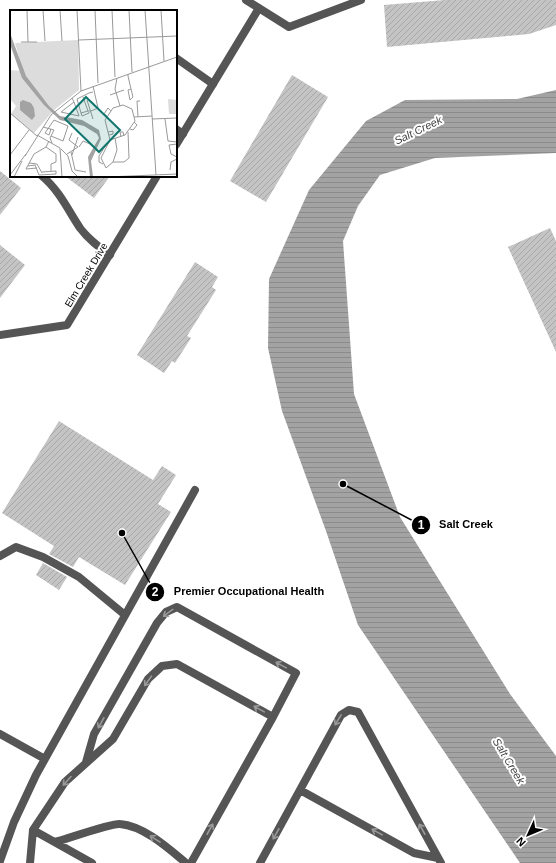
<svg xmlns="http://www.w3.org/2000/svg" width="556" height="863" viewBox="0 0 556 863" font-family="Arial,sans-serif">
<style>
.water{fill:url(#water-rules)}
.building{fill:url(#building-hatch)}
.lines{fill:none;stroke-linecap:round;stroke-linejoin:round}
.service{stroke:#555;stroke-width:8}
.minor{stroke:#555;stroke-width:8}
.oneway{stroke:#999}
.labels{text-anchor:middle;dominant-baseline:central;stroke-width:4;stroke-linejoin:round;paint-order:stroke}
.street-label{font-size:10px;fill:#000;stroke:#fff}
.water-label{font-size:11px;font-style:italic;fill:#444;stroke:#fff}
.inset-road{fill:none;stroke:#999;stroke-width:1}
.view{fill:#0f766e;fill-opacity:0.15;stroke:#0f766e;stroke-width:2}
.inset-edge{fill:none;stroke:#000;stroke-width:2}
.leader{fill:none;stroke:#000;stroke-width:1.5}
.callout-dot{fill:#000;stroke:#fff;stroke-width:1.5}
.mark-label{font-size:12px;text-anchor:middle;font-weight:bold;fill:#fff}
.callout-label{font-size:11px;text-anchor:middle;font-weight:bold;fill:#000;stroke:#fff;stroke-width:4;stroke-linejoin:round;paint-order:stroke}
</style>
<defs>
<pattern id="water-rules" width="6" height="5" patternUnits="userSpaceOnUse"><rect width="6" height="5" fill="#a3a3a3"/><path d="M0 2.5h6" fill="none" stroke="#8b8b8b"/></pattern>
<pattern id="building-hatch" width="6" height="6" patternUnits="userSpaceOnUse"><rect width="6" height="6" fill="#c4c4c4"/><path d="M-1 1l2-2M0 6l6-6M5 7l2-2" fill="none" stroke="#a7a7a7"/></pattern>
</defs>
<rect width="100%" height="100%" fill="#fff"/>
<path class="water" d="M556,90V153L435,158L380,175L358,206L343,241L354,394L400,517L510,694L556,756V863H520L358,625L326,531L282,411L268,348L269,279L309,190L366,121L405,100L517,99Z"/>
<path class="building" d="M445,0H556V25L529,34L387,47L384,5Z
M292,75L328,97L266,202L230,181Z
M0,171L21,188L0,215Z
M65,176H110L94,198Z
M550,228L556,241V352L508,247Z
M0,245L25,265L0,298Z
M195,262L218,277L212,287L216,290L187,336L191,338L175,363L172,361L164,373L137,355Z
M59,421L153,480L162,466L176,475L158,504L171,512L125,585L79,557L73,567L49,554L54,546L2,513Z
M43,563L67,577L59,590L36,575Z"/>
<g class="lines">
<path class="service" d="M176,58L213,84
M176,129L183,134
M42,176C59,190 68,210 80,228C88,239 99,247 110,255
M0,556L16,547L43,557L79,577L125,615
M0,734L45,759
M86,762L94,734L157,623L166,612L177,607L296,673L273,717
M300,790L414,853L438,858
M33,830L92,863
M55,842C67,839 111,823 120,824C144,826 168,848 186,863
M0,861L14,822L36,775L195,490
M30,863L33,830L65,782L113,739L148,679L162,666L177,664L273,717L191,863
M260,863L341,715L349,710L358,712L441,863"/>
<path class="minor" d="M246,0L289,27L361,0
M176,145L259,8
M0,335L67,325L157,176"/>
</g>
<defs><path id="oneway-shaft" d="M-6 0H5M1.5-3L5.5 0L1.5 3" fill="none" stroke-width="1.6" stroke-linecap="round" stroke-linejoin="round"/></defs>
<g class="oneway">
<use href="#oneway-shaft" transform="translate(168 613) rotate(144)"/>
<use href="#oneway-shaft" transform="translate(281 665) rotate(-151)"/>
<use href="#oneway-shaft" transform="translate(148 681) rotate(126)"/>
<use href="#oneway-shaft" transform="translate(259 709) rotate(-151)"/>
<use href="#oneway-shaft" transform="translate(338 720) rotate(122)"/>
<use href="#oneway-shaft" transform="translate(101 723) rotate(119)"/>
<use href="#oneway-shaft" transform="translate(67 781) rotate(132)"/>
<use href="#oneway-shaft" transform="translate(210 829) rotate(-61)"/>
<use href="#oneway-shaft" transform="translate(422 829) rotate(-119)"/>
<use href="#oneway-shaft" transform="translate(377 832) rotate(-151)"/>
<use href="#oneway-shaft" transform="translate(276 834) rotate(119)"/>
<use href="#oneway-shaft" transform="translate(155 839) rotate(-148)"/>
</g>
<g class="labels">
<g class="street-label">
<text transform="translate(86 275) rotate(-59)">Elm Creek Drive</text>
</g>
<g class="water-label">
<text transform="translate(418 130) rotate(-26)">Salt Creek</text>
<text transform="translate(509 761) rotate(59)">Salt Creek</text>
</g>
</g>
<g transform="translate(10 10)">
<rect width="167" height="167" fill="#fff"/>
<path d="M68,30L69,80L44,100L24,123L1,104L6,96L0,89V60L13,61L5,33Z" fill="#dcdcdc"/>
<path d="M48,57H58L59,75L49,76ZM46,63L49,81L40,82L39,77L33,78L31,69L37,68L38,71L37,64ZM3,73L11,74L17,80L5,86L0,79V75ZM158,89L167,90V104H159Z" fill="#dcdcdc"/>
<path d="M0,23L16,66L39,96L50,106L72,110L89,120L91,129L81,151L83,167H80L78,147L89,128L87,124L74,116L50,110L34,95L12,68L0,34ZM13,90L21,93L24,98L25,106L22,110L10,100V92Z" fill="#a3a3a3"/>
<path class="inset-road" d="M17,0L18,32M33,0L35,31M50,0L52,31M67,0L71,81M85,0L88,73M102,0L105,67M119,0L122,62M135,0L146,165M151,0L154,51M69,30L167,26M11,32H27M118,64V66L121,79L123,87L120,90L118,80L121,79M107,68L105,79L110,96M100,85L114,80M73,87L78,101L71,103L67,89L79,83L83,82M62,88L64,92L69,106L51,102L64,92M77,90L83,109M113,95L122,99L125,111L115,125L100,130L95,110L103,98ZM81,101L88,98L83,76M0,103L27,126M71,103L72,106L79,103V100M97,106L94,104L98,98L101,101M124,107L142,106M128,107L127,91H130M142,109L167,108M155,109L158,131L167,132M33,117L44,120L40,128L42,133M120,119L123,120L127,115L124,112M98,122L103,121V124L99,125M27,125L50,138M41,126L53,131L58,116L44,110L35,123L39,125L41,119M111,127L110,122H113L114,126M167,134L159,135L161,144L167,147M36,137L46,144V152L41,154V161M69,137L73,131L80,134M50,138L52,167M51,139L58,146L62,161L68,167M61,142L65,160L76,162M57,144L68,137L59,130L62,123M0,145L19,120M62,145L68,127M15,146L41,105L71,81L167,47M103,152L107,140L105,128M19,153L27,154L32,163M93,154L89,152V146L96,135M18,156L25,155L29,165L46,164V161L32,162M27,158L16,159L24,144L36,137L39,131M96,158L103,152H114L119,148L118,122M96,158L91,148L100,130M160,160L161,152L167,149M0,165L16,144M4,167L12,151M97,167L167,164"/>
<path class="view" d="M76,87L110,120L89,142L55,109Z"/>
<rect width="167" height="167" class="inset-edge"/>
</g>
<path class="leader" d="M343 484L421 525M122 533L155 592"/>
<g class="callout-dot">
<circle cx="343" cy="484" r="4"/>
<circle cx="122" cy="533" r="4"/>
<circle cx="421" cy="525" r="10"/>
<circle cx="155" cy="592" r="10"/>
</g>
<g class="mark-label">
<text x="421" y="529">1</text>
<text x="155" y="596">2</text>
</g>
<g class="callout-label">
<text x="466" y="528">Salt Creek</text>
<text x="249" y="595">Premier Occupational Health</text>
</g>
<g transform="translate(528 835) rotate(226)" stroke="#ffffff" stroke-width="3" paint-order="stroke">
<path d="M0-3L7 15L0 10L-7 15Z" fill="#000000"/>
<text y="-6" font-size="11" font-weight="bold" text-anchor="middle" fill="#000000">N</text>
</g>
</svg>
